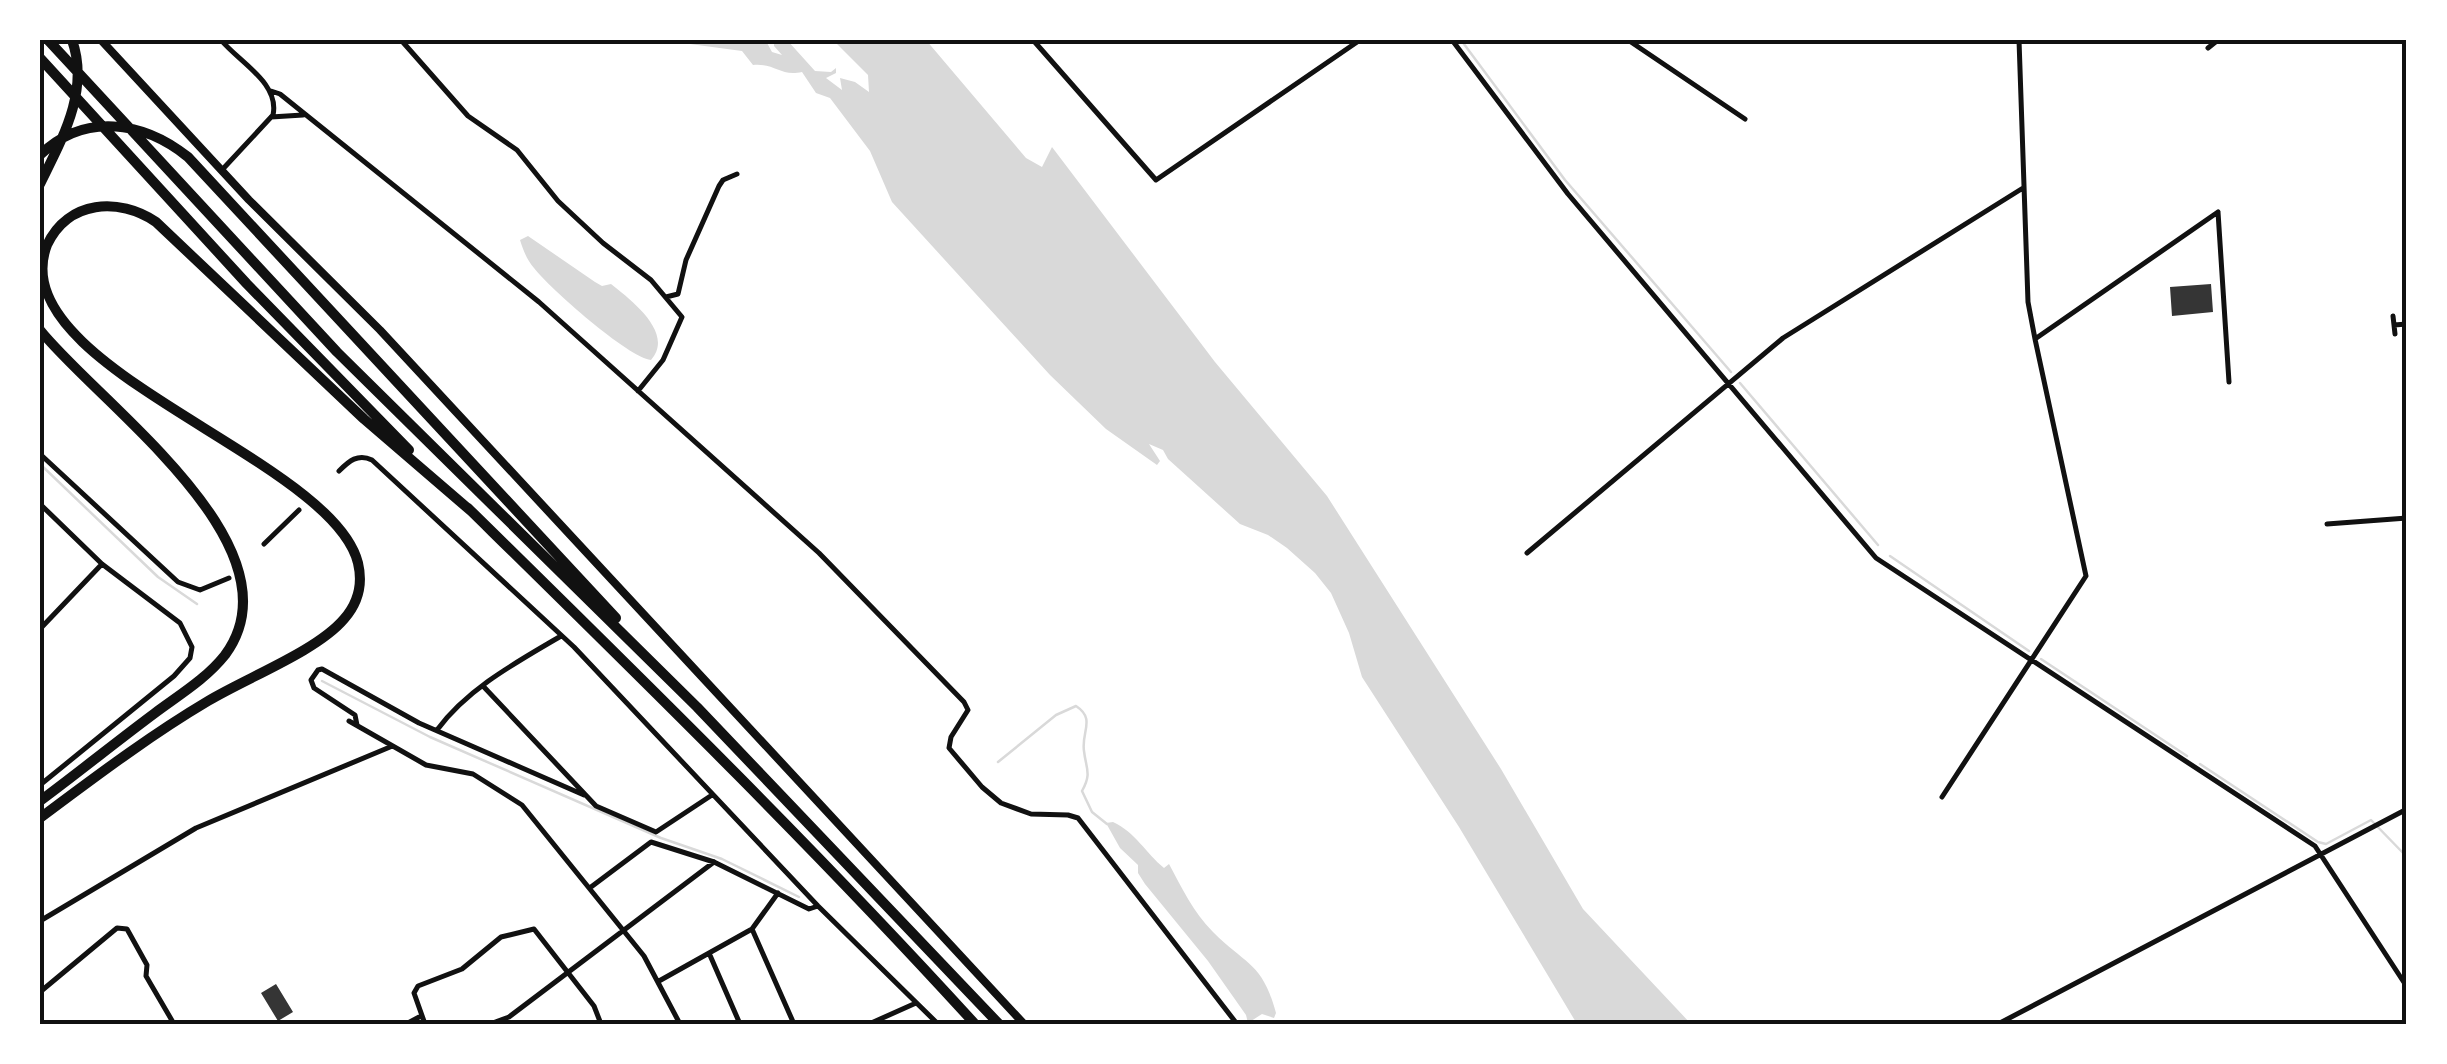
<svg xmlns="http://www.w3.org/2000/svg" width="2447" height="1064" viewBox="0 0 2447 1064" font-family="Cabin,sans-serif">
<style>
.water{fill:#d9d9d9}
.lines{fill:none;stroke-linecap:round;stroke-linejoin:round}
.stream{stroke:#d9d9d9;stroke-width:2.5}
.building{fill:#353535}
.minor{stroke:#111;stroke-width:5}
.tertiary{stroke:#111;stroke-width:8}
.motorway{stroke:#111;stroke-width:10}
.neatline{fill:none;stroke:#111;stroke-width:4}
</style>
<rect width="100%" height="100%" fill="#fff"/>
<path class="water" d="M660,40L766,41L772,52L782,55L774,46V40H787L815,71L831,72L836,68V73L826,78L842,90L840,78L855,82L869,92L868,75L833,40H926L1026,158L1042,167L1052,147L1215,362L1327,496L1501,769L1583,909L1691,1024H1577L1459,827L1362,677L1349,633L1331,593L1315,573L1287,548L1268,535L1240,524L1168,459L1163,450L1149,444L1160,461L1157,465L1106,429L1050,375L975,293L892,202L870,151L830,98L816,93L802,72C780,77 776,63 753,65L742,51Z
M528,236L595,282L602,286L611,284C631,300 675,333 651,360C629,358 549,288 534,268C527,260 523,250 520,240Z
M1113,822C1135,832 1146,853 1164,868L1169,864C1182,888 1193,912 1213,932C1247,966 1262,962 1276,1013L1274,1018L1262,1014L1248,1023L1246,1015L1208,961L1145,884L1138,873V865L1120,848L1106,823Z"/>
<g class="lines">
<path class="stream" d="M1461,40L1565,180L1731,372
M1740,383L1878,545
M40,464L158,577L197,604
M1890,556L2029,651
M2041,659L2187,756
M322,681L430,737L661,838L722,859L799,897
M998,762L1056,715L1076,706C1096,719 1081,732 1084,751C1086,769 1092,773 1082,791L1092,812L1107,824
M2200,764L2318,842L2326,844L2371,820L2407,857"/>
</g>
<path class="building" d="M2211,284L2213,312L2172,316L2170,287Z
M276,984L293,1012L278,1021L261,993Z"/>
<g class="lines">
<path class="minor" d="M221,40C239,62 280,83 273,115L221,171
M401,40L468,116L517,150L558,201L603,243L651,280L682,317L663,360L638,391
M1033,40L1156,180L1360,40
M1452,40L1568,194L1876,558L2315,846L2407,987
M1628,40L1745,119
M2019,40L2028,302L2035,339
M2208,48L2218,40
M271,91L280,94L539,302L819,553L964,702L968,710L951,737L949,748L982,787L1001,803L1031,814L1068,815L1078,818L1237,1024
M271,117L303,115
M2218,212L2229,382
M666,297L678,294L686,260L719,186L723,180L737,174
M2393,316L2395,334
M2394,325L2407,324
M40,454L178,582L200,590L229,578
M339,471C349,461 358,453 372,460L574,647L818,906L938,1024
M40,504L102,564L180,623L192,647L190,658L174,676L40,785
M2327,524L2407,518
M264,544L299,510
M1527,553L1783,338L2023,188
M40,629L102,564
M483,686L596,806L656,832L712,795
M349,721L426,765L473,774L522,805L644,956L680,1024
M357,725L355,715L314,688L311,680L318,670L322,669L419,723L584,795
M437,730C468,688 517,662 561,636
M1942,797L2086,576L2035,339L2218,212
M591,887L651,842L714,862L809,909L818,906
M40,921L196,828L390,747
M752,929L794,1024
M709,953L740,1024
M659,981L752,929L778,893
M40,992L117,928L127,929L147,965L146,976L174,1024
M406,1024L421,1016
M425,1024L414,993L418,986L462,969L501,937L534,929L594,1006L601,1024
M490,1024L509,1017L714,862
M869,1024L916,1003
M1998,1024L2407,809"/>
<path class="tertiary" d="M101,40L249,200L380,330L1024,1024"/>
<path class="motorway" d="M48,40L337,352L697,707L999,1024
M40,58L247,284L409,450
M40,155C84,112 143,121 188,157L616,618
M40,184C62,139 90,91 72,40
M40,330C98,403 305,547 225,655C206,679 179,695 155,713C116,742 79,772 40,801
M468,508C640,677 812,845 975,1024
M40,818C95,777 149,736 208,701C246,678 317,651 344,619C358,603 363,584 358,563C332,457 0,367 47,245C68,200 119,197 156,222L364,419L471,511"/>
</g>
<rect width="2447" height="1064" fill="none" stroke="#ffffff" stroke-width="85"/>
<rect x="42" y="42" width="2362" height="980" class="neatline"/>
</svg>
